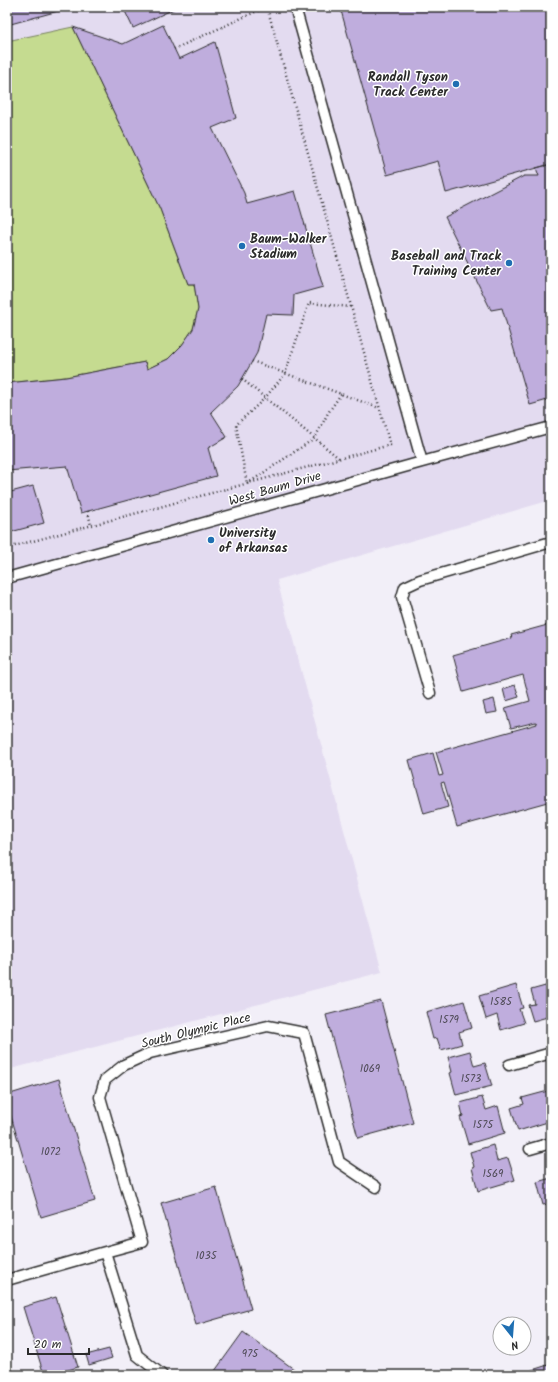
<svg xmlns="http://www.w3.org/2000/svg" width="558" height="1382" viewBox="0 0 558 1382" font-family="Kalam,sans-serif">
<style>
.built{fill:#e3dbf0}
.green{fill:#c5db90;stroke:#78835e}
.building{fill:#bfaddd;stroke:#2b2b2b}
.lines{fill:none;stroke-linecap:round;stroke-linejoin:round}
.service-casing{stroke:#2b2b2b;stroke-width:13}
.path{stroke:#2b2b2b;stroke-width:2.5;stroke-dasharray:1 3;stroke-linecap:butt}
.service{stroke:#fff;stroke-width:10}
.poi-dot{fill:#1f6fb2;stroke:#fff;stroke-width:1.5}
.labels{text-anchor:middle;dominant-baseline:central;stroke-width:3;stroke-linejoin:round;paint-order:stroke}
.number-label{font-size:11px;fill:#504c58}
.poi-label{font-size:13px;font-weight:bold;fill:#2b2b2b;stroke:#fff;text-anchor:end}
.street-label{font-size:13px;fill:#2b2b2b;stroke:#fff}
</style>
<rect width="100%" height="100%" fill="#f2eff8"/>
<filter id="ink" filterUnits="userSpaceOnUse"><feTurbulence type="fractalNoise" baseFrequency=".025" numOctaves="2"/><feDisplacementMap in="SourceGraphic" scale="8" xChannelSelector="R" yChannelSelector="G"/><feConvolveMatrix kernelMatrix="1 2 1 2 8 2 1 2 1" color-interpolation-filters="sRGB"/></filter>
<g filter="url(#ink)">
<path class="built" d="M7,7H551V500L277,580L382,972L7,1070Z"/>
<path class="green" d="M73,27L160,209L188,284H194L198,309L193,329L182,345L168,359L147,369L145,362L66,377L7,383V41Z"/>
<path class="building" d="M7,7H73L7,25Z
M123,7H178L133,28Z
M340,7H551V164L446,193L438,161L387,175Z
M163,25L179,59L215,42L236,118L212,128L244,193L247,204L295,191L323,287L294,295L293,315L266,314L257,353L238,386L211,412L227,437L208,448L216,476L81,513L67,466L7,471V383L66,377L145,362L147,369L168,359L182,345L193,329L198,309L194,284H188L160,209L73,27L123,44Z
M551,164V399L530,405L502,308L491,310L445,217L524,176H539L536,168Z
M33,486L44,523L7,533V493Z
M551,624V801L457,827L444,782L441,783L448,807L424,814L409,760L433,753L439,776L443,775L436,752L537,724L536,722L511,728L505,708L530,701L523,675L463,692L453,655L512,638L511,635Z
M515,685L519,697L506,701L503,689Z
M494,699L497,712L486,714L483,702Z
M516,985L523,1008L519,1009L524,1023L501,1030L497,1015L486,1019L479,996Z
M549,985L551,993V1016L533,1021L528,1005L535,1004L531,990Z
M381,1001L413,1123L358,1138L326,1015Z
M464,1001L472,1028L459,1032L462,1044L441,1050L437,1038L433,1039L426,1012Z
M470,1051L474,1066L485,1063L492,1086L456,1095L450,1073L452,1072L448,1057Z
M59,1079L95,1201L41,1217L7,1103V1095Z
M548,1091L551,1102V1121L518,1131L511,1108L524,1104L522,1098Z
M482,1097L486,1110L498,1106L505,1133L468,1144L460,1117L463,1116L460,1103Z
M493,1145L497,1161L508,1158L515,1180L478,1191L472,1168L474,1167L470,1152Z
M551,1178V1203L543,1205L537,1182Z
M216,1187L251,1309L196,1325L161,1203Z
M56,1297L78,1367L51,1375H44L23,1307Z
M243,1332L302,1375H212Z
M109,1349L112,1358L89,1365L86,1355Z
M551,1364V1375H527L526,1372Z"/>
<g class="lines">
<defs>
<path id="service" d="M295,7L422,462
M7,578L422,462L551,427
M430,693L402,597L405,587L420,580L551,542
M509,1065L551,1053
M530,1149L551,1143
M105,1252L142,1242L100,1097L105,1080L124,1065L150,1053L268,1026L304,1033L339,1162L376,1187
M7,1280L105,1252L137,1355L162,1375"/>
</defs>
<use href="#service" class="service-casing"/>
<path class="path" d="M174,49L266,7
M252,361L379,408
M242,379L340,459
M341,394L328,413L315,438L247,484L236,425L265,398L285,374L309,303L351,307
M88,511L91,526
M7,548L390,445L267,7"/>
<use href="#service" class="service"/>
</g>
</g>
<g class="poi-dot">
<circle cx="456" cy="84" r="4"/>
<circle cx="242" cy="246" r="4"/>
<circle cx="509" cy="263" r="4"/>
<circle cx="211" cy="540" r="4"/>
</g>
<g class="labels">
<g class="number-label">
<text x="501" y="1002">1585</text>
<text x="449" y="1020">1579</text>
<text x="370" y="1069">1069</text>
<text x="471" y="1079">1573</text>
<text x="483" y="1125">1575</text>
<text x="51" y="1152">1072</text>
<text x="493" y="1174">1569</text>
<text x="206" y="1256">1035</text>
<text x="250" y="1354">975</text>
</g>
<g class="poi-label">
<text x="448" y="77">Randall Tyson<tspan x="448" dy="15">Track Center</tspan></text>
<text x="250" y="239" text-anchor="start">Baum-Walker<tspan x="250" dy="15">Stadium</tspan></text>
<text x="501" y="256">Baseball and Track<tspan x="501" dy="15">Training Center</tspan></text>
<text x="219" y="533" text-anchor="start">University<tspan x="219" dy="15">of Arkansas</tspan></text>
</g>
<g class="street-label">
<text transform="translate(275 489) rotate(-16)">West Baum Drive</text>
<text transform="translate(196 1031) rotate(-14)">South Olympic Place</text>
</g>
</g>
<rect width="558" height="1382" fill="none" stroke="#fff" stroke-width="24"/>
<rect x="12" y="12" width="534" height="1358" fill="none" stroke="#2b2b2b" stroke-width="1.5" filter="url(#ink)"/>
<g transform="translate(512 1336) rotate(163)"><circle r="19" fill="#ffffff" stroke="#aaaaaa"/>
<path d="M0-3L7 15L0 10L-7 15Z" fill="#1f6fb2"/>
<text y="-6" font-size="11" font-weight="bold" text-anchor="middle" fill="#2b2b2b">N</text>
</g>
<path d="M28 1348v6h61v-6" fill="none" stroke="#2b2b2b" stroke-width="2"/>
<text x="34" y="1348" font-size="12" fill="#2b2b2b" stroke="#ffffff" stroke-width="3" paint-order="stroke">20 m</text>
</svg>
